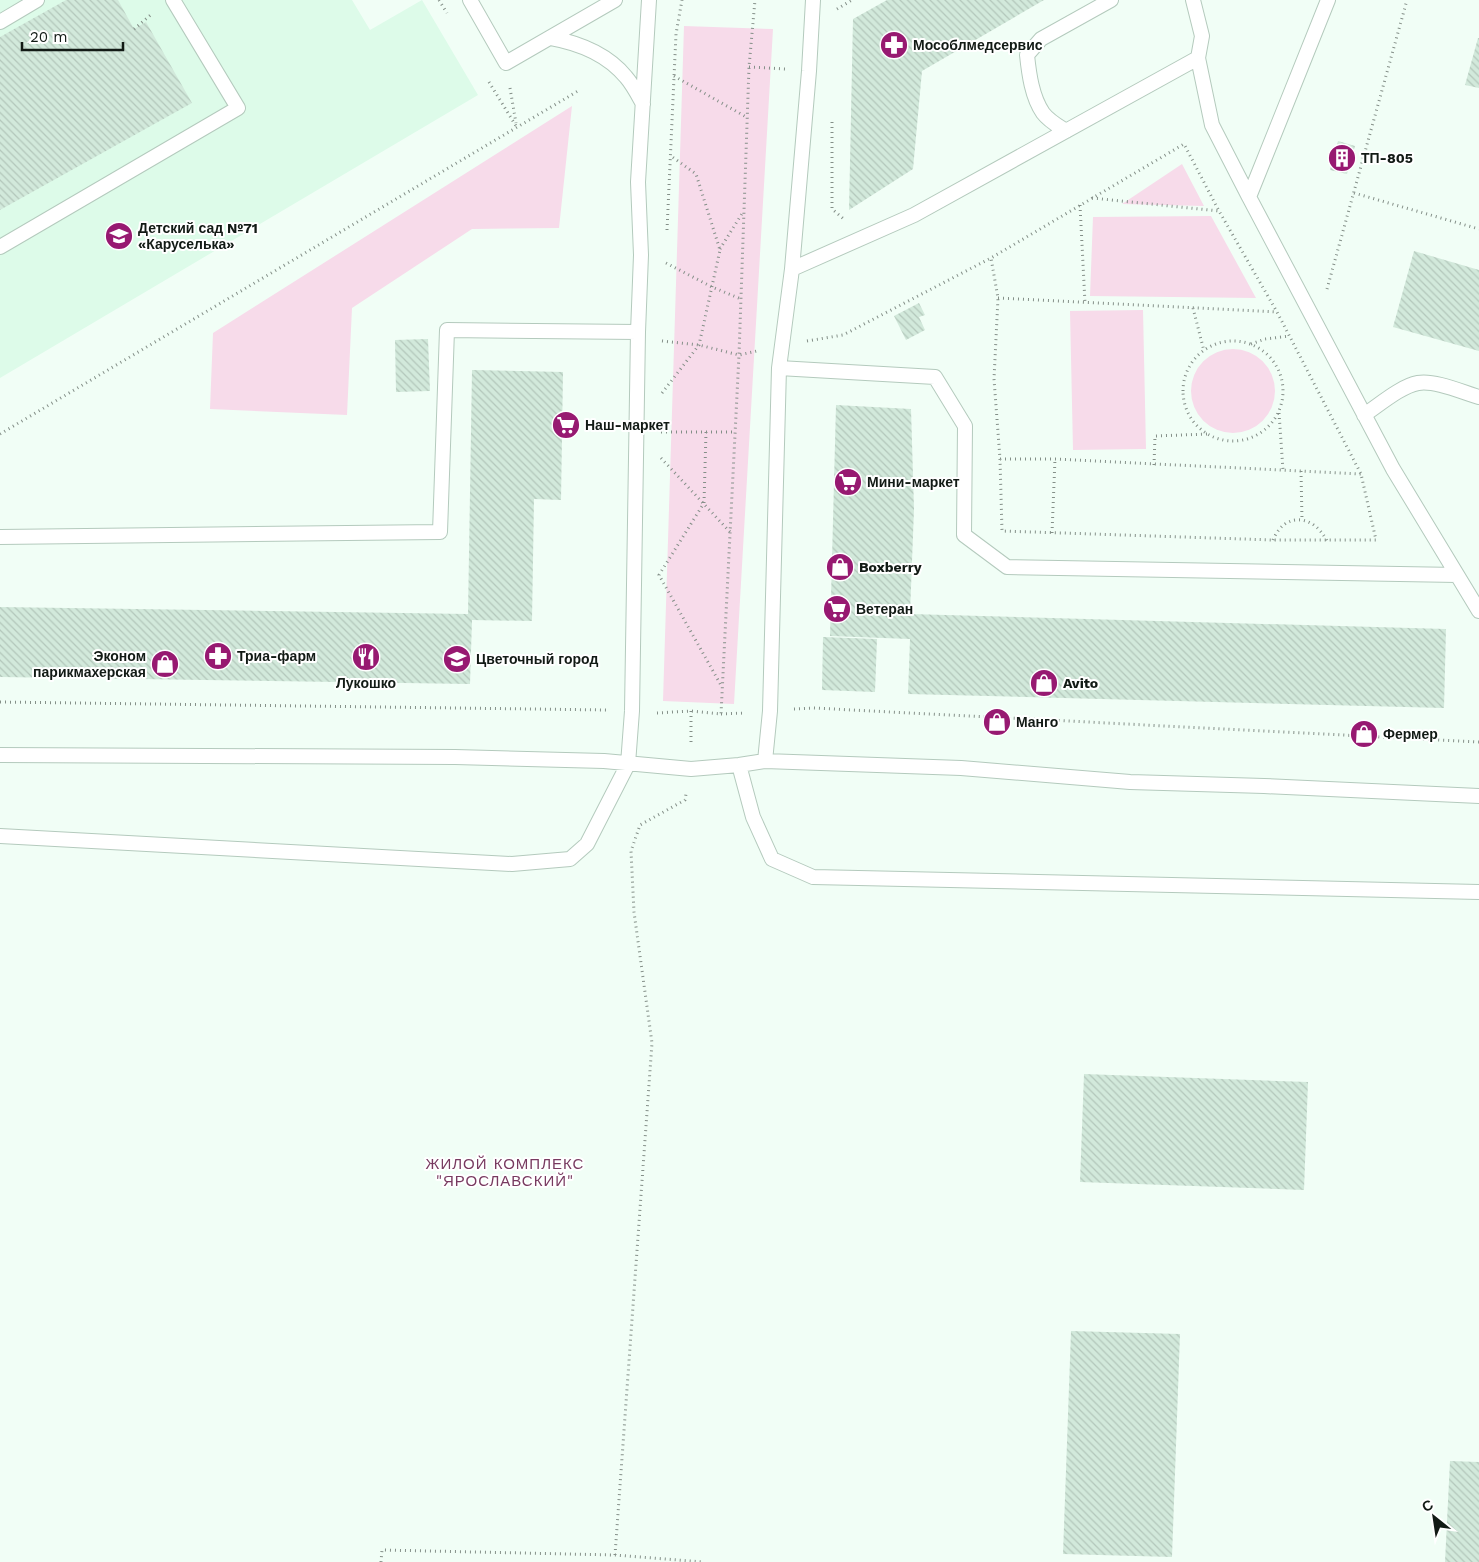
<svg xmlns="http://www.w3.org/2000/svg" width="1479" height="1562" viewBox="0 0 1479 1562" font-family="'Work Sans',sans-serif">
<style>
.built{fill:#ddfbe9}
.green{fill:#f7dbea}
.building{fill:url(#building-back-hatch)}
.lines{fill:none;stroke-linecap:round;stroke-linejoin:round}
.service-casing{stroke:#b4cabd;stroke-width:16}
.path{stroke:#848f88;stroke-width:3;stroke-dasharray:1 4;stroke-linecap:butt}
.service{stroke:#fff;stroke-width:14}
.labels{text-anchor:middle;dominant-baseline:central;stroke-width:4;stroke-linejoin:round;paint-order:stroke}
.poi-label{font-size:14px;font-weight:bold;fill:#121a15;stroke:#fff;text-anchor:start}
.neighbourhood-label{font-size:15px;letter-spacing:1px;fill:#783a60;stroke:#fff}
</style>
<defs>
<pattern id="building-back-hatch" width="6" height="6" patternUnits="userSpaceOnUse" patternTransform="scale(1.25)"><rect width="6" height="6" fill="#d2e9db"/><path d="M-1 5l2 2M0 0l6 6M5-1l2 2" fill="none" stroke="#b3c7bb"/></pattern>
</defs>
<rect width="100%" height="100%" fill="#f1fef6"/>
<path class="built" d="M0,0H352L370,30L422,0L478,95L0,378Z"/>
<path class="green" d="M684,26L773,29L734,704L663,701Z
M572,106L559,228L472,229L352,308L347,415L210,409L213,333Z
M1182,164L1204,206L1122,204Z
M1211,216L1256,298L1090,296L1093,217Z
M1143,310L1146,449L1073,450L1070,311Z
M1191 391a42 42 0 1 1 84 0a42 42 0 1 1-84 0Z"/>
<path class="building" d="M66,0H118L134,29L146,22L192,103L0,210V37Z
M887,0H1044L922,71L913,169L849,210L853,19Z
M1478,38H1479V88L1465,85Z
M1338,141L1355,146L1347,174L1330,170Z
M1414,251L1479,270V351L1393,327Z
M919,303L925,315L919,317L925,330L906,340L894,316Z
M428,339L430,391L396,392L395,340Z
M472,370L563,372L561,500L534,499L532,621L472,620L470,684L0,677V607L468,614Z
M836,405L911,409L914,509L910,614L1446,629L1444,708L908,694L910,639L830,636Z
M823,637L877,639L875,692L822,690Z
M1084,1074L1308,1082L1304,1190L1080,1182Z
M1071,1331L1180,1334L1172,1557L1063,1554Z
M1450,1461L1479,1462V1562H1445Z"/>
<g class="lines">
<defs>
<path id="service" d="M470,0L506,63L615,0
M813,0L809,71L792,269L914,215L1198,58L1202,36L1193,0
M1328,0L1249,197L1393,469L1479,611
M0,22L37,0
M551,38C579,43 607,54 626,77C633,85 638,95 643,104
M1198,58L1212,125L1249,197
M1066,131C1058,126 1049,121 1043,113C1032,97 1029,74 1027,55L1041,39L1111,0
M0,247L238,108L173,0
M779,368L935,377L965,426L964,535L1007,567L1457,575
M1364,415C1379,405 1401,386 1418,383C1435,380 1462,392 1479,397
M0,537L440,532L447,330L638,332
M0,755L455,757L604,761L691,769L739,765L765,761L961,768L1130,782L1264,786L1479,796
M765,761L770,711L779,368L792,269
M739,765L753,817L772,859L813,877L1479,892
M0,836L512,864L570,859L587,844L628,764L632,711L638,332L641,255L638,182L649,0"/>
</defs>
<use href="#service" class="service-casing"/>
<path class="path" d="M439,0L447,13
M837,9L852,0
M134,29L153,13
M749,67L786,69
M674,76L748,118
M489,82L516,126
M510,88L516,123
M832,122V209L845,220
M1354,193L1479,229
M1092,198L1219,211
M1080,205L1085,303
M667,230L676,34L682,0
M720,249L743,212
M666,263L712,287L741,299
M1327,289L1407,0
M998,298L1277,312
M1193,308L1204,351
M662,341L699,345L739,355L757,351
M807,341L843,335L991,258L1184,144L1219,211L1277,312L1361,474L1376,540H1273L1002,531L1000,459L994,379L998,298L991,258
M1183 391a50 50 0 1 1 100 0a50 50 0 1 1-100 0Z
M1251,344L1265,339L1290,336
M662,393L699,345L720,250L696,174L671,156
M1279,413L1283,470
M661,432H735
M706,432L704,503L659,575L722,687
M0,434L578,91
M661,458L730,532
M1000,459H1055L1361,474
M1154,465L1155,436L1208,434
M1301,471L1302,520
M1052,533L1055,459
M1273,540C1285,511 1314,515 1327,541
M0,702L608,710
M794,709L813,708L1479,742
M691,711V746
M657,713L691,711L721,714L739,355L749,67L755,0
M721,714L745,713
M615,1555L652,1043L634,912L631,851L640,825L685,800L686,794
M381,1562L382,1550L615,1555L703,1562"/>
<use href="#service" class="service"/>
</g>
<defs>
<symbol id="pharmacy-disc" viewBox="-11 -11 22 22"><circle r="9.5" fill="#971971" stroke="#fff"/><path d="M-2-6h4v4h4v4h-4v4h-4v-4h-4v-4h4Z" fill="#fff"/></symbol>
<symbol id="building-disc" viewBox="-11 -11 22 22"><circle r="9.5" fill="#971971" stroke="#fff"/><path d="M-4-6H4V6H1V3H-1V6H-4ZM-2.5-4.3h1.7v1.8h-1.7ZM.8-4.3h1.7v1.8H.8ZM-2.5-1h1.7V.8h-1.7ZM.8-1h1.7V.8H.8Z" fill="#fff"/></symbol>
<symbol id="school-disc" viewBox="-11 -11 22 22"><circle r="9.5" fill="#971971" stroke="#fff"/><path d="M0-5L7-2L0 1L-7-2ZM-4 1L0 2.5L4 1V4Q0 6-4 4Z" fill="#fff"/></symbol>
<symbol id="supermarket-disc" viewBox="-11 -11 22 22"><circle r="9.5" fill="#971971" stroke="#fff"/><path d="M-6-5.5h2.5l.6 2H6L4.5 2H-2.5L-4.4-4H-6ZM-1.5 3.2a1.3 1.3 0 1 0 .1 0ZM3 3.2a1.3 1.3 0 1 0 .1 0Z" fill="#fff"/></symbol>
<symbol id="shop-disc" viewBox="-11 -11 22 22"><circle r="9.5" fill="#971971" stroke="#fff"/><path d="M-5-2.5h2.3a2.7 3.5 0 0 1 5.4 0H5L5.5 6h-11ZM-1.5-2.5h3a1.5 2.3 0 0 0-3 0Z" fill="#fff"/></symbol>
<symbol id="restaurant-disc" viewBox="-11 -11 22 22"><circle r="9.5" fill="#971971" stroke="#fff"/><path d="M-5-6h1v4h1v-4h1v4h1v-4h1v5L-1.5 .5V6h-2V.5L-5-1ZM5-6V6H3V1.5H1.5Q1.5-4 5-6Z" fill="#fff"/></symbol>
</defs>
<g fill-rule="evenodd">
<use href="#pharmacy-disc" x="878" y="29" width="32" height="32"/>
<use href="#building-disc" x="1326" y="142" width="32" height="32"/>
<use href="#school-disc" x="103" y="220" width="32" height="32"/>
<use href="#supermarket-disc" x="550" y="409" width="32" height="32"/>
<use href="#supermarket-disc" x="832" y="466" width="32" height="32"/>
<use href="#shop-disc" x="824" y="551" width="32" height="32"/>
<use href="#supermarket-disc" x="821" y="593" width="32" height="32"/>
<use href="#pharmacy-disc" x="202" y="640" width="32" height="32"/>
<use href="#restaurant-disc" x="350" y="641" width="32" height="32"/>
<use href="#school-disc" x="441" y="643" width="32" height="32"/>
<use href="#shop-disc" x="149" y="648" width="32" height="32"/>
<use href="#shop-disc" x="1028" y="667" width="32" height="32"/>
<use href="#shop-disc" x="981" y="706" width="32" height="32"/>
<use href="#shop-disc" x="1348" y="718" width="32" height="32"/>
</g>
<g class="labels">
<g class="poi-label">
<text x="913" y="45">Мособлмедсервис</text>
<text x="1361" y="158">ТП-805</text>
<text x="138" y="228">Детский сад №71<tspan x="138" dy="16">«Каруселька»</tspan></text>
<text x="585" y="425">Наш-маркет</text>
<text x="867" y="482">Мини-маркет</text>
<text x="859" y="567">Boxberry</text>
<text x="856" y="609">Ветеран</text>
<text x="146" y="656" text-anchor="end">Эконом<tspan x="146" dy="16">парикмахерская</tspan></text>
<text x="237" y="656">Триа-фарм</text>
<text x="476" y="659">Цветочный город</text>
<text x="366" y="683" text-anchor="middle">Лукошко</text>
<text x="1063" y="683">Avito</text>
<text x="1016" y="722">Манго</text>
<text x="1383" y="734">Фермер</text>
</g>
<g class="neighbourhood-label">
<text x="505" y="1164">ЖИЛОЙ КОМПЛЕКС<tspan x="505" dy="17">"ЯРОСЛАВСКИЙ"</tspan></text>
</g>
</g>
<g transform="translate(1434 1517) rotate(330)" stroke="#ffffff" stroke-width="4" paint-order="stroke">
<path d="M0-4L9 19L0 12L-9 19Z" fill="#121a15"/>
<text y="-8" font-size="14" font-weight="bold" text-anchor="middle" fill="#121a15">С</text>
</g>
<path d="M22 42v8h101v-8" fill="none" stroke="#121a15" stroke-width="2.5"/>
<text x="30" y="42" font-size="15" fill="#121a15" stroke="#ffffff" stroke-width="4" paint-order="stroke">20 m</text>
</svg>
